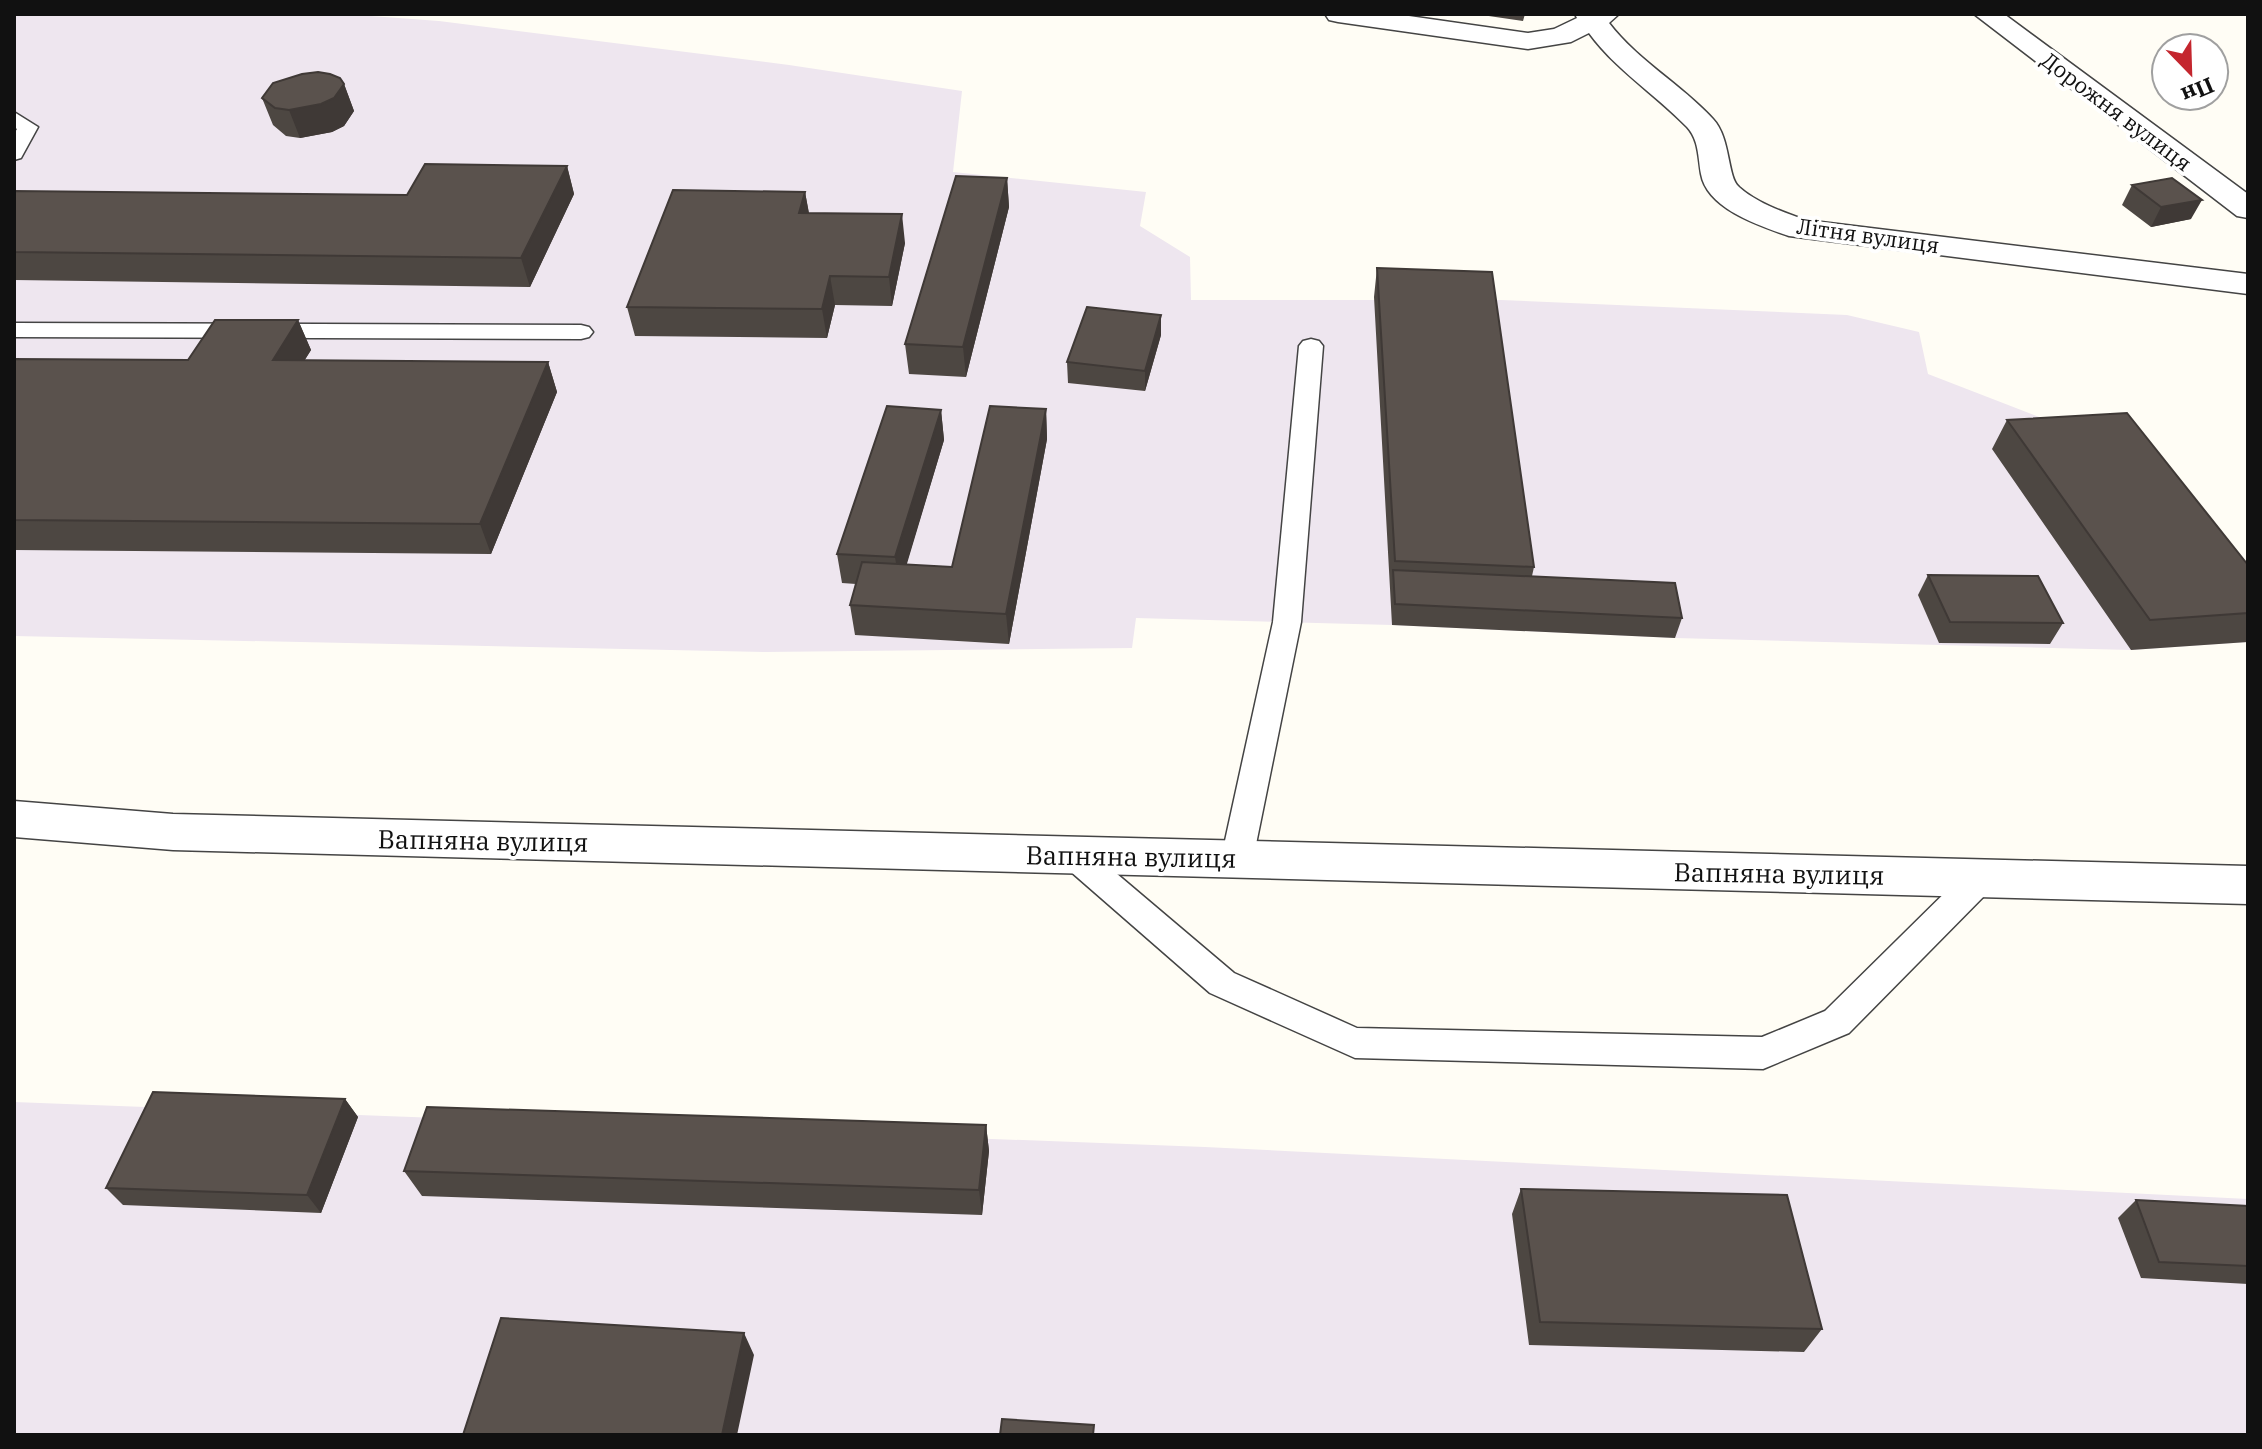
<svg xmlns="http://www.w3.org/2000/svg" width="2262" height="1449" viewBox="0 0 2262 1449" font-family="'IBM Plex Serif',serif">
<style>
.industrial{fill:#eee6ef}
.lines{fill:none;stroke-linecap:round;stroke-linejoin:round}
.service-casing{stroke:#444;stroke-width:3}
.minor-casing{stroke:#444;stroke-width:3}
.tertiary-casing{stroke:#444;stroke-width:3}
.service{fill:#fff;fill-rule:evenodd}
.minor{fill:#fff;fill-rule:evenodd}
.tertiary{fill:#fff;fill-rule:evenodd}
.wall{fill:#4d4742}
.shaded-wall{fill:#3f3936}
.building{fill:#5a524d;stroke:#3f3936;stroke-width:2}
.labels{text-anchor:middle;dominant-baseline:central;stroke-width:8;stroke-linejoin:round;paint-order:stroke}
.far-street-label{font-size:22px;fill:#111;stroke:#fff}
.street-label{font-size:26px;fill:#111;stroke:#fff}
</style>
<rect width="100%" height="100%" fill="#fffdf5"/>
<path class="industrial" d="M14,14H344L439,21L789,65L962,91L953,172L1146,192L1140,226L1190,257L1191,300H1501L1847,315L1919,332L1928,374L2052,422L2248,578V642L2131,650L1675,638L1392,625L1136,618L1132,648L765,652L14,636Z
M14,1102L1205,1147L2248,1199V1435H14Z"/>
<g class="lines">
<defs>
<path id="service" d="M14,112L38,127L21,158L14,160V134L17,129L14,127Z
M14,323L581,325L589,327L593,332L589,337L581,339L14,337Z
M1311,339L1319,341L1323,346L1301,622L1253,859L1248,868L1237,872L1226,868L1221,859L1273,622L1299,346L1303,341Z
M1073,842L1084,846L1234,973L1357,1028L1762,1037L1825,1011L1969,869L1981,865L1993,869L1997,878L1993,887L1849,1033L1763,1069L1355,1058L1210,993L1062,864L1057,855L1062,846Z"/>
<path id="minor" d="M1325,14H1395L1528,33L1554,29L1577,18L1575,14H1619L1609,23C1638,61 1681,84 1713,119C1731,138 1727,177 1739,187C1757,203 1783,212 1805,220L2248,274V294L1789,236C1760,226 1707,209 1701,174C1698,157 1699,140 1687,127C1655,94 1616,70 1589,33L1571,42L1528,49L1338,22L1329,20Z
M1974,14H2004L2248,194V218L2237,216Z"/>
<path id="tertiary" d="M14,801L173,814L2248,866V904L173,850L14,837Z"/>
</defs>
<use href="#service" class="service-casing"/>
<use href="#minor" class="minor-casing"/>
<use href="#tertiary" class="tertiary-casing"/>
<use href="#service" class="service"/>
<use href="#minor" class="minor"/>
<use href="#tertiary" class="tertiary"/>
</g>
<path class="wall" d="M1475,14H1525L1523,21Z
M344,84L354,111L344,126L332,132L300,138L286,136L273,125L262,98Z
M567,166L574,194L530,287L14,280V191L407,195Z
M1007,178L1009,207L966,377L909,374L905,344Z
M2132,185L2191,219L2151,227L2122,205Z
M805,192L809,213L905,243L892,306L835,305L827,338L635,336L627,307Z
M1377,268L1534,567L1532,576L1682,618L1675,638L1392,625L1374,297Z
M298,320L311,350L304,361L548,362L557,392L491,554L14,550V359L188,360Z
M1161,335L1145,391L1068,383L1067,362Z
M1046,409L1047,439L1009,644L855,635L850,605L856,584L842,583L837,554L941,410L944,440L906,565L952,567Z
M2007,420L2248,565V642L2131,650L1992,449Z
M1928,575L2063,623L2050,644L1939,643L1918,595Z
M345,1099L358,1117L321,1213L123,1205L106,1188Z
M986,1125L989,1151L982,1215L422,1196L404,1171Z
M1521,1189L1822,1329L1804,1352L1529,1345L1512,1214Z
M2136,1200L2248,1206V1284L2141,1278L2118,1218Z"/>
<path class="shaded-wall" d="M344,84L354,111L344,126L332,132L300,138L289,110Z
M567,166L574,194L530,287L521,258Z
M1007,178L1009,207L966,377L963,347Z
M805,192L810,220L799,213Z
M2202,200L2191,219L2151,227L2161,207Z
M902,214L905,243L892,306L889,277Z
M830,276L835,305L827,338L822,309Z
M1161,315V335L1145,391V371Z
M298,320L311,350L286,390L273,360Z
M548,362L557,392L491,554L480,524Z
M1046,409L1047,439L1009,644L1006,614Z
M941,410L944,440L900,587L895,557Z
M345,1099L358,1117L321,1213L307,1195Z
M986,1125L989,1151L982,1215L979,1190Z
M744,1333L754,1355L737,1435H722Z"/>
<path class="building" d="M318,72L330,74L340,78L344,84L334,98L321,104L289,110L275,108L262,98L273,83L302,74Z
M425,164L567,166L521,258L14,252V191L407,195Z
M956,176L1007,178L963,347L905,344Z
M2172,178L2202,200L2161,207L2132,185Z
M673,190L805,192L799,213L902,214L889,277L830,276L822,309L627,307Z
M1377,268L1492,272L1534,567L1395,561Z
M1087,307L1161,315L1145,371L1067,362Z
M215,320H298L273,360L548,362L480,524L14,520V359L188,360Z
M887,406L941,410L895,557L837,554Z
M990,406L1046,409L1006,614L850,605L862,562L952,567Z
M2127,413L2248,565V613L2150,620L2007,420Z
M1393,570L1675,583L1682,618L1395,604Z
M1928,575L2038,576L2063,623L1950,622Z
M153,1092L345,1099L307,1195L106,1188Z
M427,1107L986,1125L979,1190L404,1171Z
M1521,1189L1787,1195L1822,1329L1540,1322Z
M2136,1200L2248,1206V1266L2159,1262Z
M501,1318L744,1333L722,1435H463Z
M1002,1419L1094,1425L1093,1435H1000Z"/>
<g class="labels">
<g class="far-street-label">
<text transform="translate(2117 111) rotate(37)">Дорожня вулиця</text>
<text transform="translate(1868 235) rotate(8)">Літня вулиця</text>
</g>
<g class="street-label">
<text transform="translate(483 840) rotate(1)">Вапняна вулиця</text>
<text transform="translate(1131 856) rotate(1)">Вапняна вулиця</text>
<text transform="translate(1779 873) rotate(1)">Вапняна вулиця</text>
</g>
</g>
<rect width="2262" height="1449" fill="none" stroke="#111111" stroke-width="32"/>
<g transform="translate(2190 72) rotate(157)"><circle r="38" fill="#ffffff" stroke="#a0a0a0" stroke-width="2"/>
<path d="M0-6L14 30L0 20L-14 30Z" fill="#c4262e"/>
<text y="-12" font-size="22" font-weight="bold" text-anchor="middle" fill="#111111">Пн</text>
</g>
</svg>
